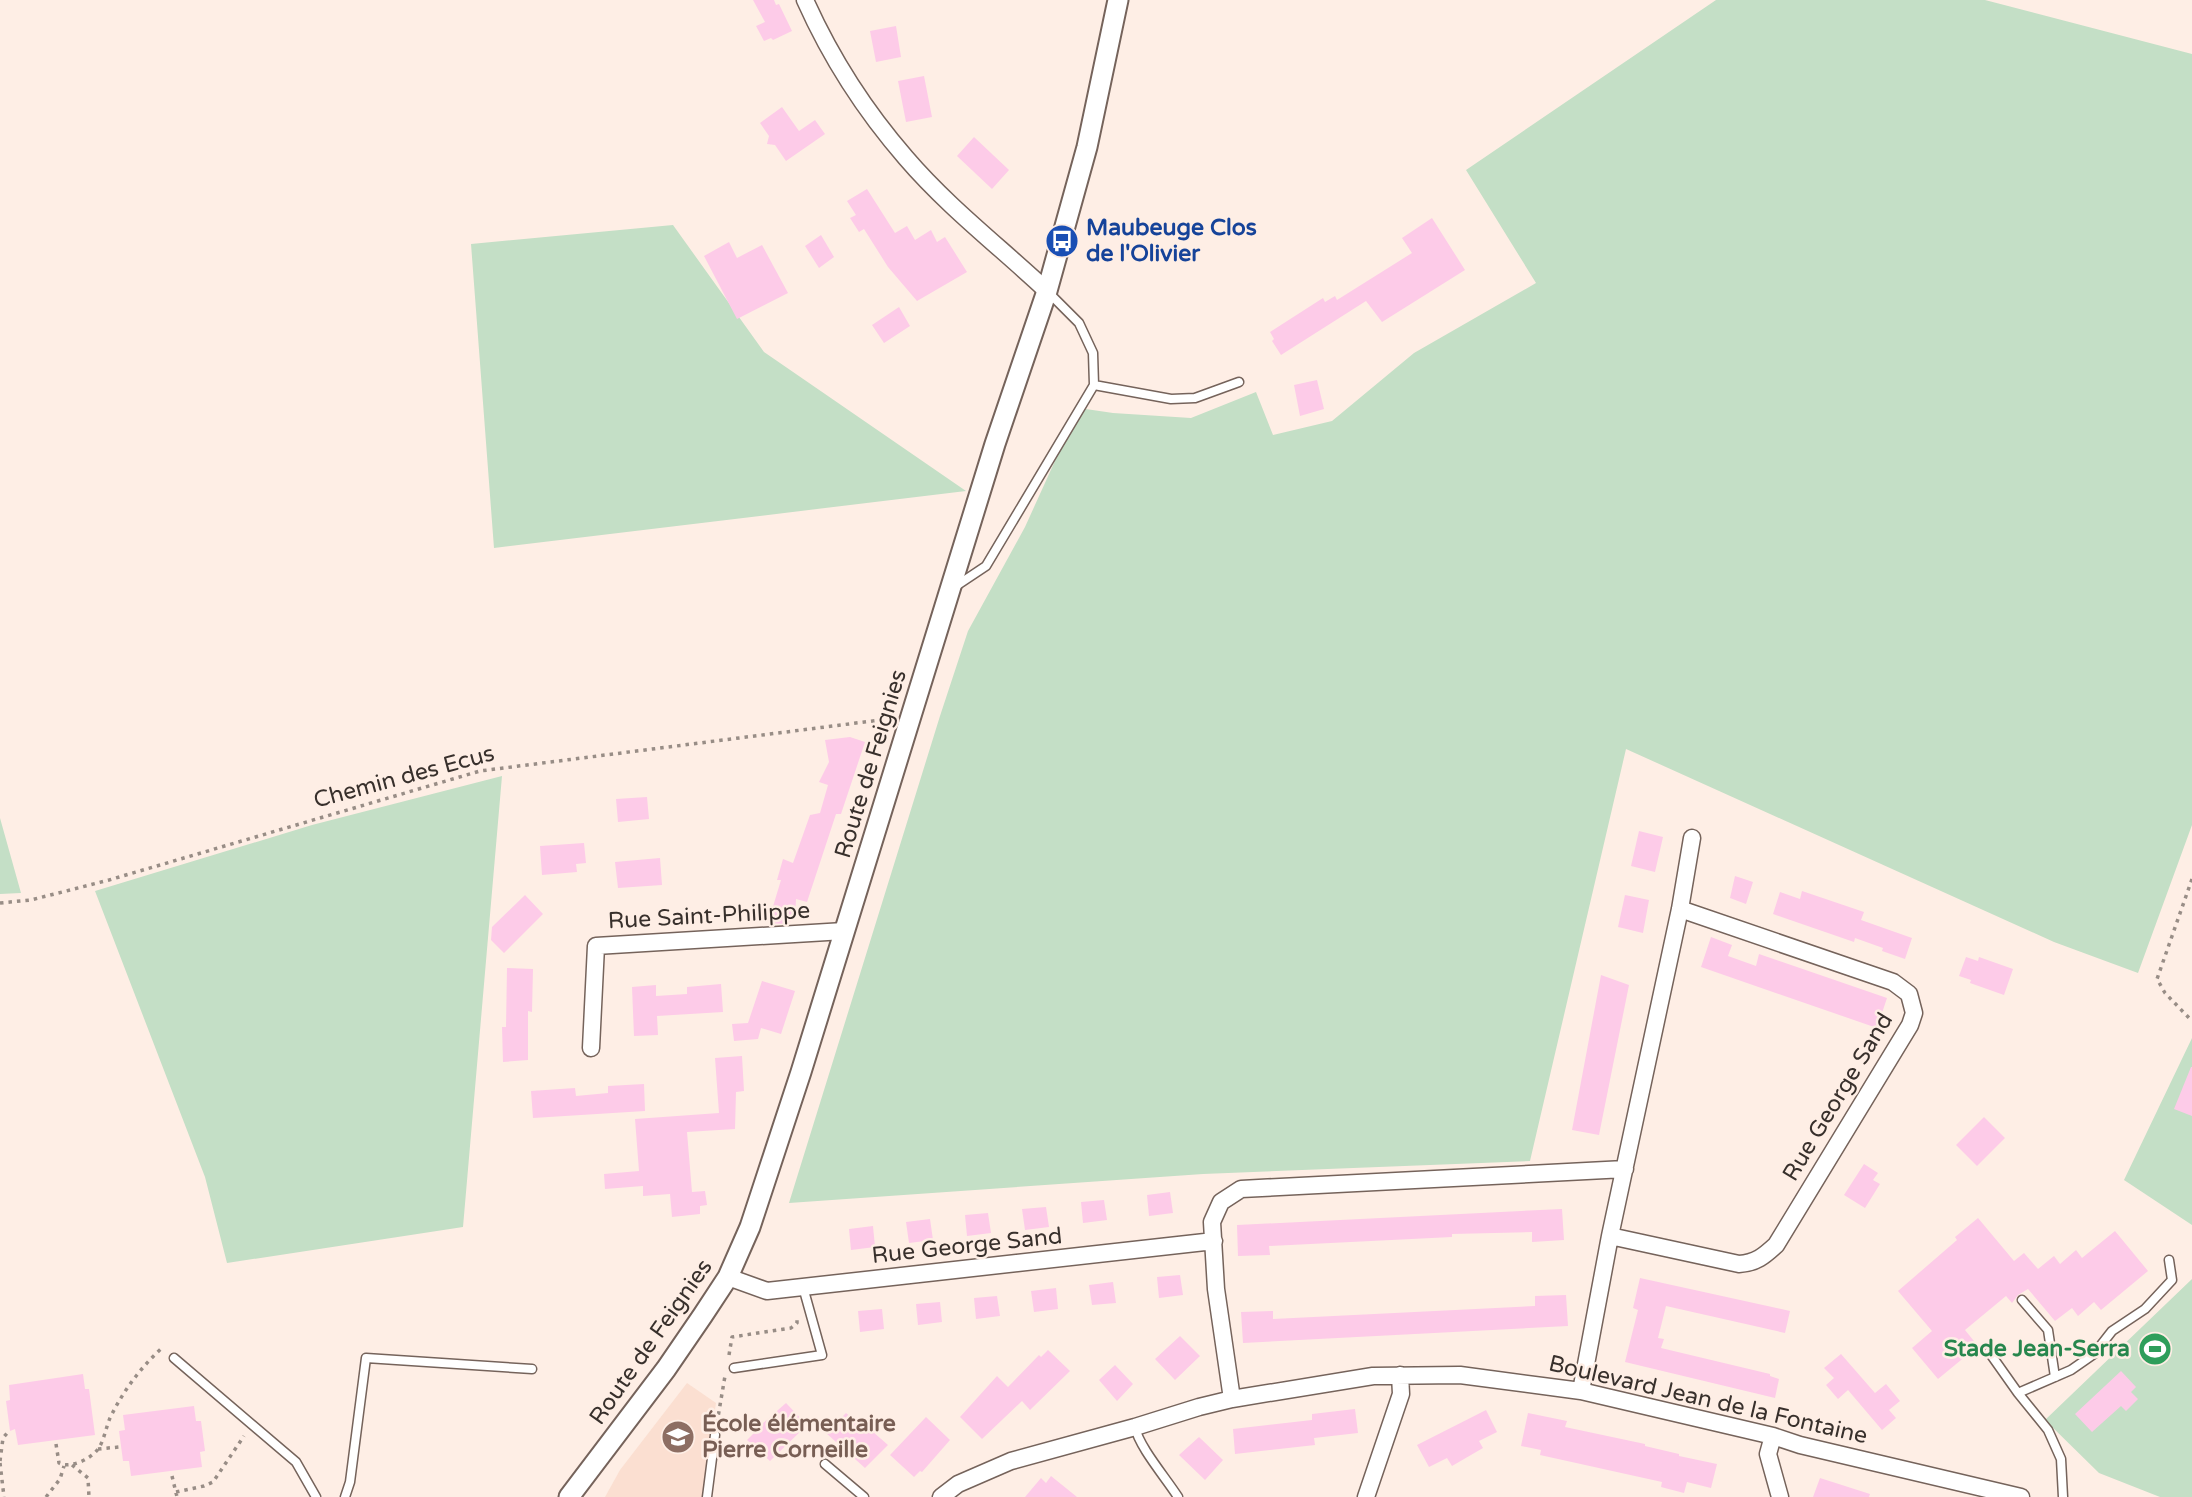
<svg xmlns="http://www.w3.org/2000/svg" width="2192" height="1497" viewBox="0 0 2192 1497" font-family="'Varela Round',sans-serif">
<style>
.built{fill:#fbdfd1}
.green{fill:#c4dfc6}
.building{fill:#fdcbe8}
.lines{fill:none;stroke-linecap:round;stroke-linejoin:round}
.service-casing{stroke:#75635b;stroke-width:11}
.minor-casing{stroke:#75635b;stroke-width:19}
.tertiary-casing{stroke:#75635b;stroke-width:23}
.path{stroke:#988d86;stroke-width:3.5;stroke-dasharray:3.5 5;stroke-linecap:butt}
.service{stroke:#fff;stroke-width:8}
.minor{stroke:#fff;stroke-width:16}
.tertiary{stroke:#fff;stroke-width:19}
.labels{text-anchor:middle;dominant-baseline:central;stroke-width:5;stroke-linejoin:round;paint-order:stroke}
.transit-label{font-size:23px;font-weight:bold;fill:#164399;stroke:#feeee5;text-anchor:start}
.street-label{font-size:23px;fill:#38302c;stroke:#feeee5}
.leisure-label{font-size:23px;font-weight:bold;fill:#27864d;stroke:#feeee5;text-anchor:end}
.education-label{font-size:23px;font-weight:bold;fill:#785e54;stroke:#feeee5;text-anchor:start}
</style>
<rect width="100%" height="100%" fill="#feeee5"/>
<path class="built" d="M687,1383L716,1403L702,1497H605L620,1470Z"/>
<path class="green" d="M1716,0H1985L2192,54V825L2138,973L2054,942L1626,749L1530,1161L1203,1174L789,1203L940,716L968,631L1025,527L1079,408L1113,413L1191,418L1256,392L1273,435L1332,421L1414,353L1536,283L1466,170Z
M673,225L764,352L966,491L494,548L471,244Z
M502,776L463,1227L227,1263L205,1177L95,891L312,825Z
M0,818L21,893L0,894Z
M2192,1038V1225L2124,1180Z
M2192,1279V1497H2160L2099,1473L2045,1420Z"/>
<path class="building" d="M753,0H774L776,5L779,4L792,31L773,40L771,38L764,41L756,26L765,22Z
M896,26L901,57L876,62L870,31Z
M924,76L932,117L906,122L898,81Z
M782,107L799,131L815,120L825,134L786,161L775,145L767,144L769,136L760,123Z
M974,137L1009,170L992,189L957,156Z
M867,189L895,233L907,226L915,240L931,230L937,242L945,237L967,272L917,301L888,267L864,229L859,232L850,218L856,215L847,201Z
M1432,218L1465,270L1382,322L1366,301L1281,355L1272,341L1274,339L1270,332L1323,298L1325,302L1335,296L1337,300L1412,253L1402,238Z
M821,235L834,257L819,268L805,246Z
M729,242L737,258L762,245L788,293L737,319L704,256Z
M899,307L910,326L884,343L872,325Z
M1317,380L1324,409L1300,416L1294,385Z
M850,737L865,742L841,814H836L807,902L796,899L795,919L786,924L768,923L781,880H777L783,859L793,863L810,815L820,813L828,785L819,782L829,762L825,740Z
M647,797L649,819L618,822L616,799Z
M1639,831L1663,837L1655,872L1631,866Z
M584,843L586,863L576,864L577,872L542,875L540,846Z
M660,858L662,885L618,888L615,862Z
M1735,876L1753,882L1746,904L1730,898Z
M1802,891L1864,912L1861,920L1912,938L1905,959L1882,951L1883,948L1855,938L1854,942L1773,914L1780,892L1800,899Z
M525,895L543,914L504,953L491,940L492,927Z
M1625,895L1649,900L1643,933L1618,927Z
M1711,937L1732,945L1728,956L1756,966L1759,954L1887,998L1877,1028L1701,967Z
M1966,957L1978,961L1979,957L2013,969L2004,995L1970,983L1971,980L1959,976Z
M507,968L533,969L532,1012L528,1011V1060L503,1062L502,1027H506Z
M1601,975L1629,985L1599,1135L1572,1130Z
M762,981L795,991L781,1034L761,1028L758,1039L734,1041L732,1024L748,1023Z
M721,984L723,1012L657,1016L658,1035L634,1036L632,987L656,985V996L687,994V987Z
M742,1056L744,1091L736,1092L735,1129L687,1132L692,1192L705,1191L707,1205L700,1206V1214L672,1217L670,1194L643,1196V1186L605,1189L604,1174L639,1171L635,1119L719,1113L715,1058Z
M2191,1067H2192V1116L2174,1109Z
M644,1084L645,1111L533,1118L531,1091L575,1088L576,1096L608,1093V1086Z
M1984,1117L2005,1138L1977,1166L1956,1145Z
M1864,1164L1878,1173L1873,1180L1880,1184L1865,1208L1844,1195Z
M1170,1192L1173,1213L1149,1216L1147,1195Z
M1104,1200L1107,1220L1083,1223L1081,1202Z
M1046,1207L1049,1227L1025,1230L1022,1209Z
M1562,1209L1564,1240L1532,1242V1232L1452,1234V1237L1269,1246L1270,1255L1238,1256L1237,1225Z
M988,1213L991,1233L967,1236L965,1215Z
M1978,1218L2014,1261L2024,1253L2038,1269L2054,1256L2060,1264L2076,1250L2082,1258L2115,1231L2148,1271L2101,1310L2094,1302L2078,1316L2072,1308L2055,1321L2028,1289L2018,1295L2012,1303L2006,1296L1965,1330L1978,1346L1938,1379L1912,1348L1932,1331L1898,1291L1957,1240L1955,1237Z
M930,1219L933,1240L909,1243L906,1222Z
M873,1226L875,1247L851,1250L849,1229Z
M1180,1275L1183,1295L1159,1298L1157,1277Z
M1640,1278L1790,1311L1785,1333L1666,1306L1658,1338L1664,1339L1661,1348L1770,1374V1376L1779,1379L1775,1398L1625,1362L1638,1310L1633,1308Z
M1113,1282L1116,1303L1092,1305L1089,1285Z
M1056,1288L1058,1309L1034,1312L1031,1291Z
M1566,1295L1568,1326L1243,1343L1241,1312L1273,1311V1319L1535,1306V1296Z
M997,1296L1000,1316L976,1319L974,1298Z
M940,1302L942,1322L918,1325L916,1304Z
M882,1309L884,1329L860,1332L858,1311Z
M1180,1336L1200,1356L1175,1380L1155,1359Z
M1048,1350L1070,1371L1030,1410L1022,1401L982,1439L960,1417L997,1376L1008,1387L1039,1355L1041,1357Z
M1841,1354L1875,1393L1886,1384L1900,1401L1889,1410L1896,1418L1882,1430L1848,1390L1838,1399L1826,1385L1834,1378L1824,1368Z
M1115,1365L1133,1384L1117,1401L1099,1380Z
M2121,1371L2136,1387L2131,1392L2138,1399L2126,1411L2121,1406L2092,1432L2075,1414Z
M83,1374L85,1389H89L95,1435L18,1445L15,1429L10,1431L6,1401L10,1400L9,1385Z
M786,1403L807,1425L770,1461L747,1440L755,1432L754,1431Z
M194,1406L196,1421H201L205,1451L200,1452L202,1467L131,1476L129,1461H123L119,1431L125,1430L123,1415Z
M1355,1409L1358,1433L1314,1438L1315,1445L1235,1454L1233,1429L1312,1420V1414Z
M1486,1410L1497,1432L1479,1441L1483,1448L1452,1466L1447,1458L1429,1467L1417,1445Z
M846,1413L853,1419L856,1417L888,1445L865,1468L826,1433Z
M1528,1413L1567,1421L1565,1427L1645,1444V1446L1679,1454V1456L1717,1464L1711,1488L1687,1482L1684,1493L1661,1487L1662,1482L1540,1455L1541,1450L1521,1446Z
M926,1417L950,1440L922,1472L920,1471L914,1477L890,1455Z
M1199,1437L1223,1460L1205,1480L1179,1455Z
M1051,1476L1077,1497H1025L1041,1478L1046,1483Z
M1820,1478L1870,1494L1869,1497H1813Z"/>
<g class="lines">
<defs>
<path id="service" d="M1094,385L1171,399L1195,398L1239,382
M953,588L986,566L1094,385L1093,353L1079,323L1049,293
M2022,1300L2048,1330L2055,1377
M1989,1352L2018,1393L2048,1430L2061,1459L2063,1497
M174,1358L296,1462L316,1497
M734,1368L822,1355L803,1287
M2018,1393L2071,1370L2094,1354L2112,1331L2145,1309L2172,1280L2169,1260
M1135,1427C1139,1447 1166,1478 1178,1497
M825,1464L864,1497
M345,1497L350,1482L366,1358L532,1369
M707,1497L715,1435"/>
<path id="minor" d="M805,0C830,56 866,112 906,158C948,207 1000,247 1047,291
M591,1048L596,946L844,931
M1610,1236L1739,1264C1756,1263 1764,1256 1776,1245L1910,1025L1914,1013L1909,994L1893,982L1680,909
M728,1277L767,1291L1214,1241
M1581,1391L1610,1236L1680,909L1692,838
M1232,1399L1216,1289L1212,1222L1221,1202L1241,1189L1625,1169
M1773,1436L1768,1454L1780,1497
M941,1497L958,1484L1011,1461L1135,1427L1199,1407L1232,1399L1373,1376L1460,1375L1581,1391L1773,1436L1800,1445L2021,1497
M1366,1497L1401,1394L1400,1375"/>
<path id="tertiary" d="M569,1497L666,1369L703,1315L728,1277L750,1227L801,1072L995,444L1047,291L1087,147L1118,0"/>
</defs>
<use href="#service" class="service-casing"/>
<use href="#minor" class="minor-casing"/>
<use href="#tertiary" class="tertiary-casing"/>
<path class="path" d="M2192,879L2157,979L2165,993L2192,1021
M0,903L31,900L109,880L480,771L880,720L889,724
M729,1355L732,1337L791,1328L797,1323V1318
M717,1423L725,1376
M56,1444L59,1463C70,1469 91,1459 98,1449C104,1441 106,1427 110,1418C123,1391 141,1367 163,1347
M98,1449L119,1447
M0,1461L3,1438L8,1432
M0,1463L4,1497
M72,1465L88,1478L89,1497
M172,1476L177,1497
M176,1492L204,1486L213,1482L244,1436
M46,1497L60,1479L64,1466"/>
<use href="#service" class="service"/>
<use href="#minor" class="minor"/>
<use href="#tertiary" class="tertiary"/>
</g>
<defs>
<symbol id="bus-disc" viewBox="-11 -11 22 22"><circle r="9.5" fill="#1a4fb4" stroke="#feeee5"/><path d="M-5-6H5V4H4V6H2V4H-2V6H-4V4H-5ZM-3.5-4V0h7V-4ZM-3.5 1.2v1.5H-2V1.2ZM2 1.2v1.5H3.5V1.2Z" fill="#fff"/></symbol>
<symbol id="stadium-disc" viewBox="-11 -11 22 22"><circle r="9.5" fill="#2e9e5b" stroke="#feeee5"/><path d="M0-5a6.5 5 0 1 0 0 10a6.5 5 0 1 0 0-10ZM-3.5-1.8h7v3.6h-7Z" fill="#fff"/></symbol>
<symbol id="school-disc" viewBox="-11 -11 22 22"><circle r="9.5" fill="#8d6e63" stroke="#feeee5"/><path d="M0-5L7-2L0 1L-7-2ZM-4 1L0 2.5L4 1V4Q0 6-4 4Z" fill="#fff"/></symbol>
</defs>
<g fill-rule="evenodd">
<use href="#bus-disc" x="1043" y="222" width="38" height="38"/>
<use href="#stadium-disc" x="2136" y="1330" width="38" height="38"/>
<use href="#school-disc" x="659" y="1418" width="38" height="38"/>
</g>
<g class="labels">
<g class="transit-label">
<text x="1086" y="228">Maubeuge Clos<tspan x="1086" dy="26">de l'Olivier</tspan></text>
</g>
<g class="street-label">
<text transform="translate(871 764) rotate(-73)">Route de Feignies</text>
<text transform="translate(404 777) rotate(-15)">Chemin des Ecus</text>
<text transform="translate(709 916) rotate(-3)">Rue Saint-Philippe</text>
<text transform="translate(1838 1097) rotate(-59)">Rue George Sand</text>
<text transform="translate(967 1246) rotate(-6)">Rue George Sand</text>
<text transform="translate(651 1342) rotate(-55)">Route de Feignies</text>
<text transform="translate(1708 1400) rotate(13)">Boulevard Jean de la Fontaine</text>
</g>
<g class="leisure-label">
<text x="2130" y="1349">Stade Jean-Serra</text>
</g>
<g class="education-label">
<text x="702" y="1424">École élémentaire<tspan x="702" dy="26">Pierre Corneille</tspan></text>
</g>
</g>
</svg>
